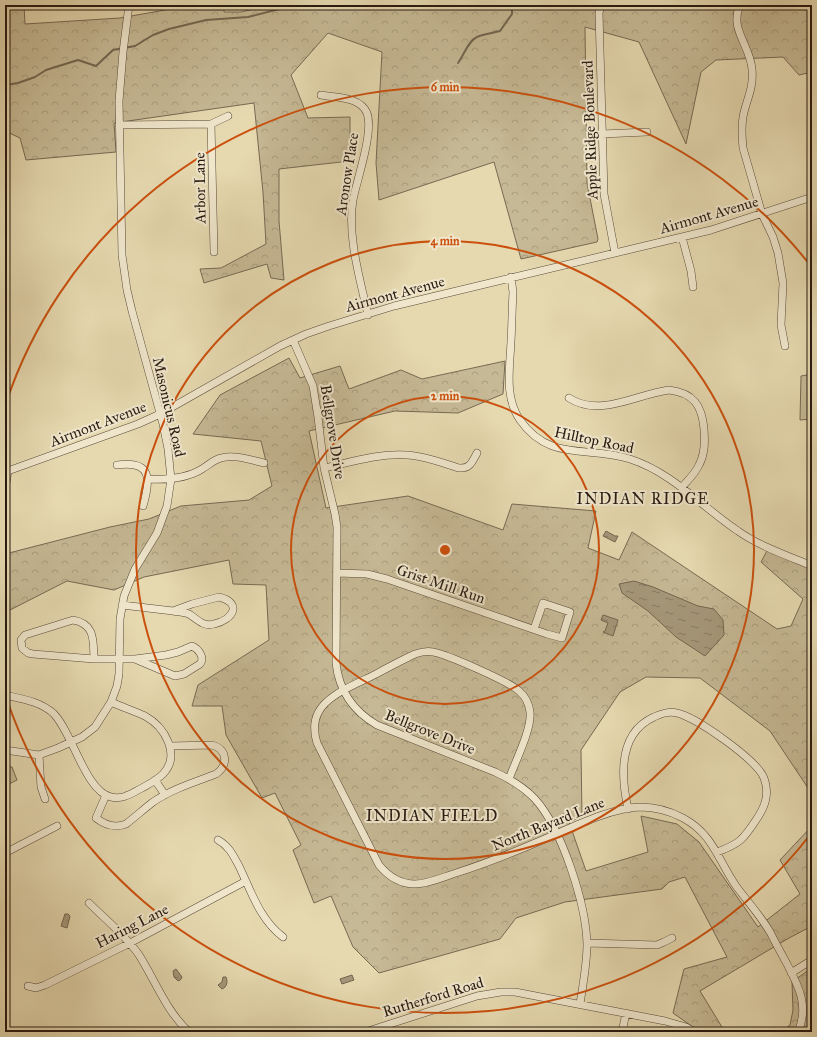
<svg xmlns="http://www.w3.org/2000/svg" width="817" height="1037" viewBox="0 0 817 1037" font-family="'IM FELL Great Primer',serif">
<style>
.green{fill:#c6b995;stroke:#776a53}
.forest{fill:url(#forest-crowns);stroke:#776a53}
.water{fill:url(#water-ripples);stroke:#736650}
.lines{fill:none;stroke-linecap:round;stroke-linejoin:round}
.stream{stroke:#736650;stroke-width:2}
.minor-casing{stroke:#584a39;stroke-width:8}
.minor{stroke:#efe6cc;stroke-width:7}
.ring{fill:none;stroke:#cb500d;stroke-width:2}
.labels{text-anchor:middle;dominant-baseline:central;stroke-width:4;stroke-linejoin:round;paint-order:stroke}
.street-label{font-size:15px;fill:#281a11;stroke:#efe6cc}
.neighbourhood-label{font-size:16px;letter-spacing:1px;fill:#281a11;stroke:#efe6cc}
.centre{fill:#cb500d;stroke:#efe6cc;stroke-width:2}
.ring-label{font-size:12px;text-anchor:middle;font-weight:bold;fill:#cb500d;stroke:#efe6cc;stroke-width:4;stroke-linejoin:round;paint-order:stroke}
</style>
<defs>
<pattern id="forest-crowns" width="20" height="18" patternUnits="userSpaceOnUse"><rect width="20" height="18" fill="#c6b995"/><path d="M2 6a3 3 0 1 1 6 0M12 15a3 3 0 1 1 6 0" fill="none" stroke="#aa9e7f"/></pattern>
<pattern id="water-ripples" width="26" height="14" patternUnits="userSpaceOnUse"><rect width="26" height="14" fill="#a5987a"/><path d="M2 4q2-2 4 0t4 0M15 11q2-2 4 0t4 0" fill="none" stroke="#867b63"/></pattern>
</defs>
<rect width="100%" height="100%" fill="#e6d9b0"/>
<filter id="stains"><feTurbulence type="fractalNoise" baseFrequency=".005" numOctaves="4"/><feColorMatrix values="0 0 0 0 .2 0 0 0 0 .09 0 0 0 0 .02 0 0 0 .5 -.17"/></filter>
<radialGradient id="worn" r=".72"><stop offset=".6" stop-color="#630" stop-opacity="0"/><stop offset="1" stop-color="#630" stop-opacity=".3"/></radialGradient>
<path class="green" d="M812,374V419L800,420L801,376Z"/>
<path class="forest" d="M5,5H24L25,24L120,18L165,10L169,5H224V12H241L270,5H812V72L799,75L783,57L716,60L701,72L686,144L639,42L585,27L587,183L598,239L597,242L521,259L494,162L379,200L376,163L382,52L328,33L291,75L308,118L350,117V161L279,169V221L284,280L271,278L267,264L204,283L200,269L221,268L266,244L263,192L254,103L114,123L116,152L26,160L20,138L5,131Z
M289,358L300,378L340,366L349,389L401,370L422,379L505,361L503,394L458,413L395,411L309,431L326,508L408,496L503,530L512,504L596,511L588,548L619,560L632,532L777,629L791,626L803,599L761,562L769,547L812,569V794L770,731L700,678L646,677L620,692L581,750L582,817L569,822L586,871L648,852L641,816L677,824L699,842L758,927L800,894L780,860L812,826V926L789,938L700,991L725,1032H700L673,1013L684,969L727,957L685,877L669,882L662,889L565,902L516,918L500,939L379,973L353,947L331,896L314,903L293,850L301,845L275,793L262,798L226,735L222,706H192L198,685L269,640L266,585L233,584L229,560L144,577L114,590L67,581L10,610L5,614V554L110,527L149,519L181,506L249,500L272,486L261,441L193,434L220,395Z
M5,767H12L17,780L5,786Z
M810,969L812,979V1032H781L790,1025L793,1010L792,982Z"/>
<path class="water" d="M606,531L615,536H618L615,542L603,536Z
M634,581L653,587L698,606L714,609L723,620L724,635L705,656L676,637L648,611L622,593L619,584Z
M603,615L618,620L613,636L603,632L605,631L608,623L601,620Z
M65,914H68L70,916L67,928L61,926Z
M176,969L182,977L181,979L179,981L177,980L174,977L173,971Z
M352,975L354,980L342,984L340,979Z
M223,977H226C228,982 227,987 222,989L218,985L222,982Z"/>
<g class="lines">
<path class="stream" d="M458,63C464,55 468,41 477,37C484,34 493,33 500,31L512,14V5
M5,85L18,83L35,77L46,70L78,60L96,66L113,50L135,46L153,35L169,29L206,20L248,17L295,5"/>
<defs>
<path id="minor" d="M601,5L599,13L604,194L615,253
M740,5C729,29 750,45 752,69C754,89 746,100 743,117C741,128 742,138 743,148L762,214L773,237L778,253L783,283L781,325L785,346
M321,95C335,98 360,96 367,113C374,132 357,179 353,200C347,236 360,279 368,315
M211,124L214,252
M119,125L211,124L228,116
M602,134L647,132
M682,237L691,271L693,287
M511,277L513,292C512,309 512,325 511,341C510,368 504,397 520,420C550,463 589,445 630,459C673,473 702,507 738,531C759,546 788,556 812,566
M293,340L313,386L318,417L324,468L335,514L337,527L336,663C339,691 353,711 377,725L495,772C510,779 524,787 535,799C562,829 586,904 587,944C587,964 583,984 580,1004
M569,398C600,418 637,394 669,390C694,393 702,406 704,429C705,442 705,454 699,465C695,474 688,480 682,487
M117,465C152,460 151,479 143,506
M324,468C351,462 380,453 407,455C425,456 442,463 459,468C470,469 472,462 477,453
M5,472L138,424L160,414L280,346L306,334L329,326L394,306L711,230L812,197
M148,479C167,480 186,479 202,469C209,465 213,460 221,458C235,454 250,460 264,463
M5,515V489L8,471
M337,573L367,574L387,579L547,634L562,638L570,612L543,603L534,629
M219,597C243,603 233,620 214,624C203,627 197,619 189,614C184,612 178,612 173,611L192,604Z
M122,605L173,611
M73,620C96,624 93,642 94,659L33,654L28,653L22,648L21,640L25,635Z
M192,646C199,649 205,658 200,664L184,674L175,676L135,659L166,655L178,652Z
M94,659H135
M5,695C22,699 39,701 53,713C72,731 85,791 111,797C123,800 132,793 142,788C149,784 157,780 163,774C181,755 165,727 145,716C134,711 122,707 111,702
M5,750L39,755L58,748L82,737L95,727L111,702L117,686L119,674L120,619L124,596L135,569L157,533L167,506L171,479L168,449L163,424L132,311L127,290L122,255L119,101L123,52L129,5
M39,755L41,787L45,799
M509,779C515,762 532,729 530,712C529,704 525,696 519,691C510,682 446,654 433,652C427,651 421,652 415,654C402,660 389,667 376,674C359,683 327,694 318,713C313,723 314,733 317,743L379,865C388,876 400,884 415,884C428,884 443,877 456,873C484,864 512,853 540,841C569,829 609,808 640,807C655,807 670,811 683,818C713,834 718,860 736,886C747,901 760,915 770,932C775,942 781,953 787,964C799,987 809,1006 798,1032
M155,780L165,795
M106,795L96,818C105,825 116,828 126,824C135,817 144,809 153,802C172,789 195,782 216,774C229,765 227,749 212,745L170,746
M628,809C621,777 618,733 654,717C660,714 670,711 677,713C696,717 757,760 764,778C770,794 765,807 756,820C743,840 739,844 717,852
M218,840C229,846 233,855 239,866C251,891 260,920 283,937
M5,853L57,826
M89,903C105,919 126,936 139,955C155,980 166,1011 189,1032
M587,943L657,945L664,942L672,938
M791,973L812,960
M28,986L36,988L45,985L130,943L246,881
M365,1032L477,996L501,992H515L665,1021L686,1027L695,1032
M622,1032L626,1013"/>
</defs>
<use href="#minor" class="minor-casing"/>
<use href="#minor" class="minor"/>
</g>
<g class="ring">
<circle cx="445" cy="550" r="154"/>
<circle cx="445" cy="550" r="309"/>
<path d="M810 835A463 463 0 0 1 6 697M6 403A463 463 0 0 1 810 265"/>
</g>
<g class="labels">
<g class="street-label">
<text transform="translate(590 130) rotate(-92)">Apple Ridge Boulevard</text>
<text transform="translate(347 174) rotate(-81)">Aronow Place</text>
<text transform="translate(200 188) rotate(-91)">Arbor Lane</text>
<text transform="translate(709 215) rotate(-16)">Airmont Avenue</text>
<text transform="translate(395 294) rotate(-15)">Airmont Avenue</text>
<text transform="translate(169 407) rotate(77)">Masonicus Road</text>
<text transform="translate(98 424) rotate(-21)">Airmont Avenue</text>
<text transform="translate(333 432) rotate(81)">Bellgrove Drive</text>
<text transform="translate(594 440) rotate(12)">Hilltop Road</text>
<text transform="translate(441 584) rotate(19)">Grist Mill Run</text>
<text transform="translate(430 732) rotate(22)">Bellgrove Drive</text>
<text transform="translate(548 824) rotate(-22)">North Bayard Lane</text>
<text transform="translate(132 926) rotate(-27)">Haring Lane</text>
<text transform="translate(433 997) rotate(-17)">Rutherford Road</text>
</g>
<g class="neighbourhood-label">
<text x="643" y="498">INDIAN RIDGE</text>
<text x="432" y="815">INDIAN FIELD</text>
</g>
</g>
<circle cx="445" cy="550" r="6" class="centre"/>
<g class="ring-label">
<text x="445" y="91">6 min</text>
<text x="445" y="245">4 min</text>
<text x="445" y="400">2 min</text>
</g>
<rect width="817" height="1037" fill="none" stroke="#e6d9b0" stroke-width="20"/>
<rect x="6" y="6" width="805" height="1025" fill="none" stroke="#281a11" stroke-width="2"/>
<rect x="10" y="10" width="797" height="1017" fill="none" stroke="#281a11"/>
<rect width="100%" height="100%" filter="url(#stains)"/>
<rect width="100%" height="100%" fill="url(#worn)"/>
</svg>
